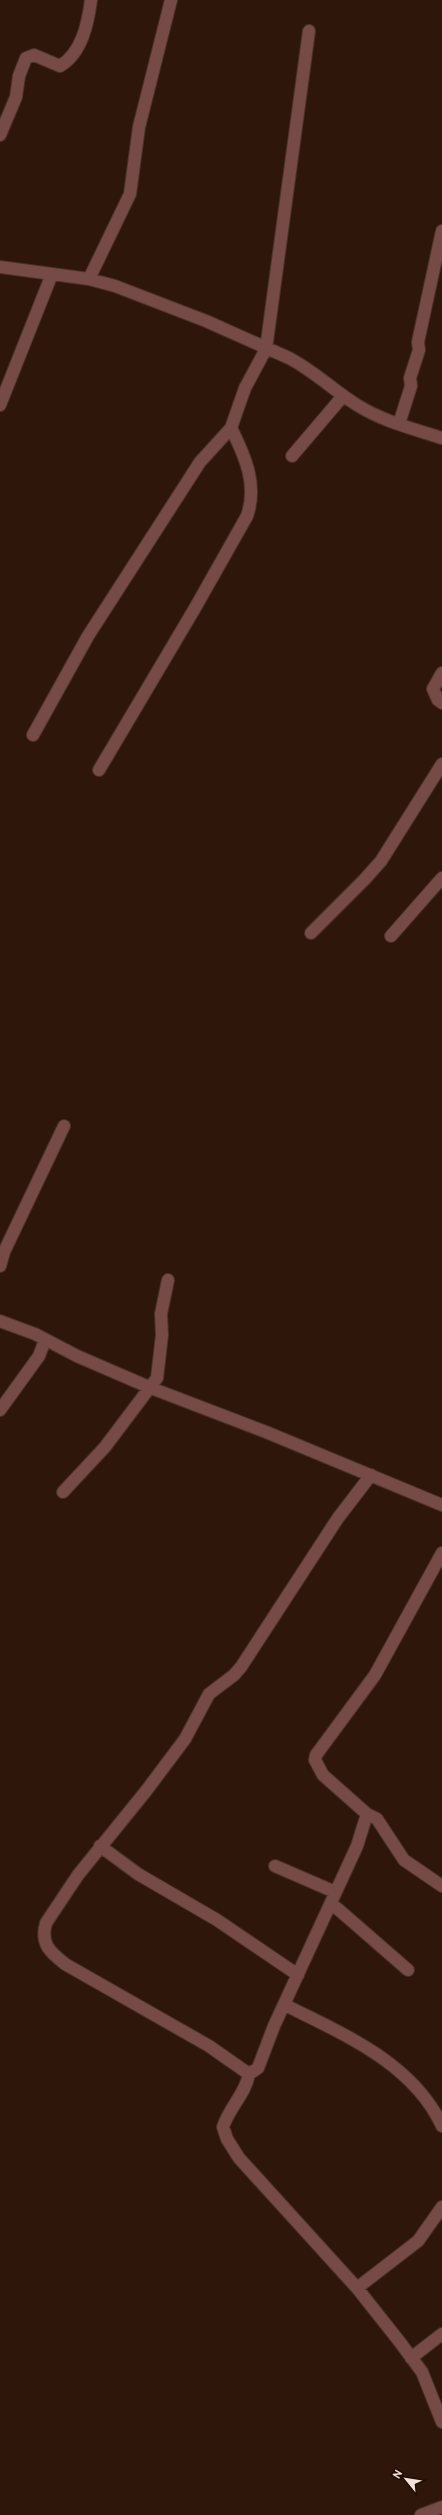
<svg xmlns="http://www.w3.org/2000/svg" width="442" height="2515" viewBox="0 0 442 2515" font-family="Overpass,sans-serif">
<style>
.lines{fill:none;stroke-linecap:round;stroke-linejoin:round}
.minor-casing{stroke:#4a3327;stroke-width:14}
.minor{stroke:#764a47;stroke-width:12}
</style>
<rect width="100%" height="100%" fill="#2e170a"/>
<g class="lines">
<defs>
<path id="minor" d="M0,135L16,97L19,76L26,58L34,55L60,66C82,53 88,23 91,0
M0,267L89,279L115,286L206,321L289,358C314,371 333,390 357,405C382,421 414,429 442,438
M89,279L130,194L139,127L171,0
M0,405L52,274
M399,424L411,386L410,378L419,350L418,342L442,231
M292,456L343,396
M442,673L433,689L438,700L442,703
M33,735L88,636L200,462L231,428
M99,770L195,608L247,516C258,485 245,456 231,428L245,388L266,349L309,31
M311,933L365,879L381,861L442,764
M391,936L442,878
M0,1266L4,1252L64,1126
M0,1321L35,1334L77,1356L151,1388L266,1432L442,1505
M0,1410L39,1356L45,1340
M63,1492L105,1447L157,1378L162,1335L161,1314L168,1280
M442,1553L375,1675L316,1755L315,1760L323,1775L367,1814L377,1819L404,1860L442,1886
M367,1814L357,1846L274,2026L258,2068L249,2074C246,2093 229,2108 223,2127L227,2139L239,2158L357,2288L399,2341L422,2372L442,2422
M100,1846L138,1874L217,1920L298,1975
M275,1866L335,1892
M331,1903L408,1970
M285,2005C343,2034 413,2063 442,2126
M249,2074L209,2046L65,1964C50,1952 40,1944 46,1923L78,1875L146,1791L185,1739L209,1694L234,1675L241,1667L338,1518L371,1475
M357,2288L418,2241L442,2207
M411,2358L442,2334
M421,2515L442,2507"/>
</defs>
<use href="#minor" class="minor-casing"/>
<use href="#minor" class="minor"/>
</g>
<g transform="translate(406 2479) rotate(300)" stroke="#230e03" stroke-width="3" paint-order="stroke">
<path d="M0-3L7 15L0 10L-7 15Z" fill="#f3e2da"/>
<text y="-6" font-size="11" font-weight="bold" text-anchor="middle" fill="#f3e2da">N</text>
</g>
</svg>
